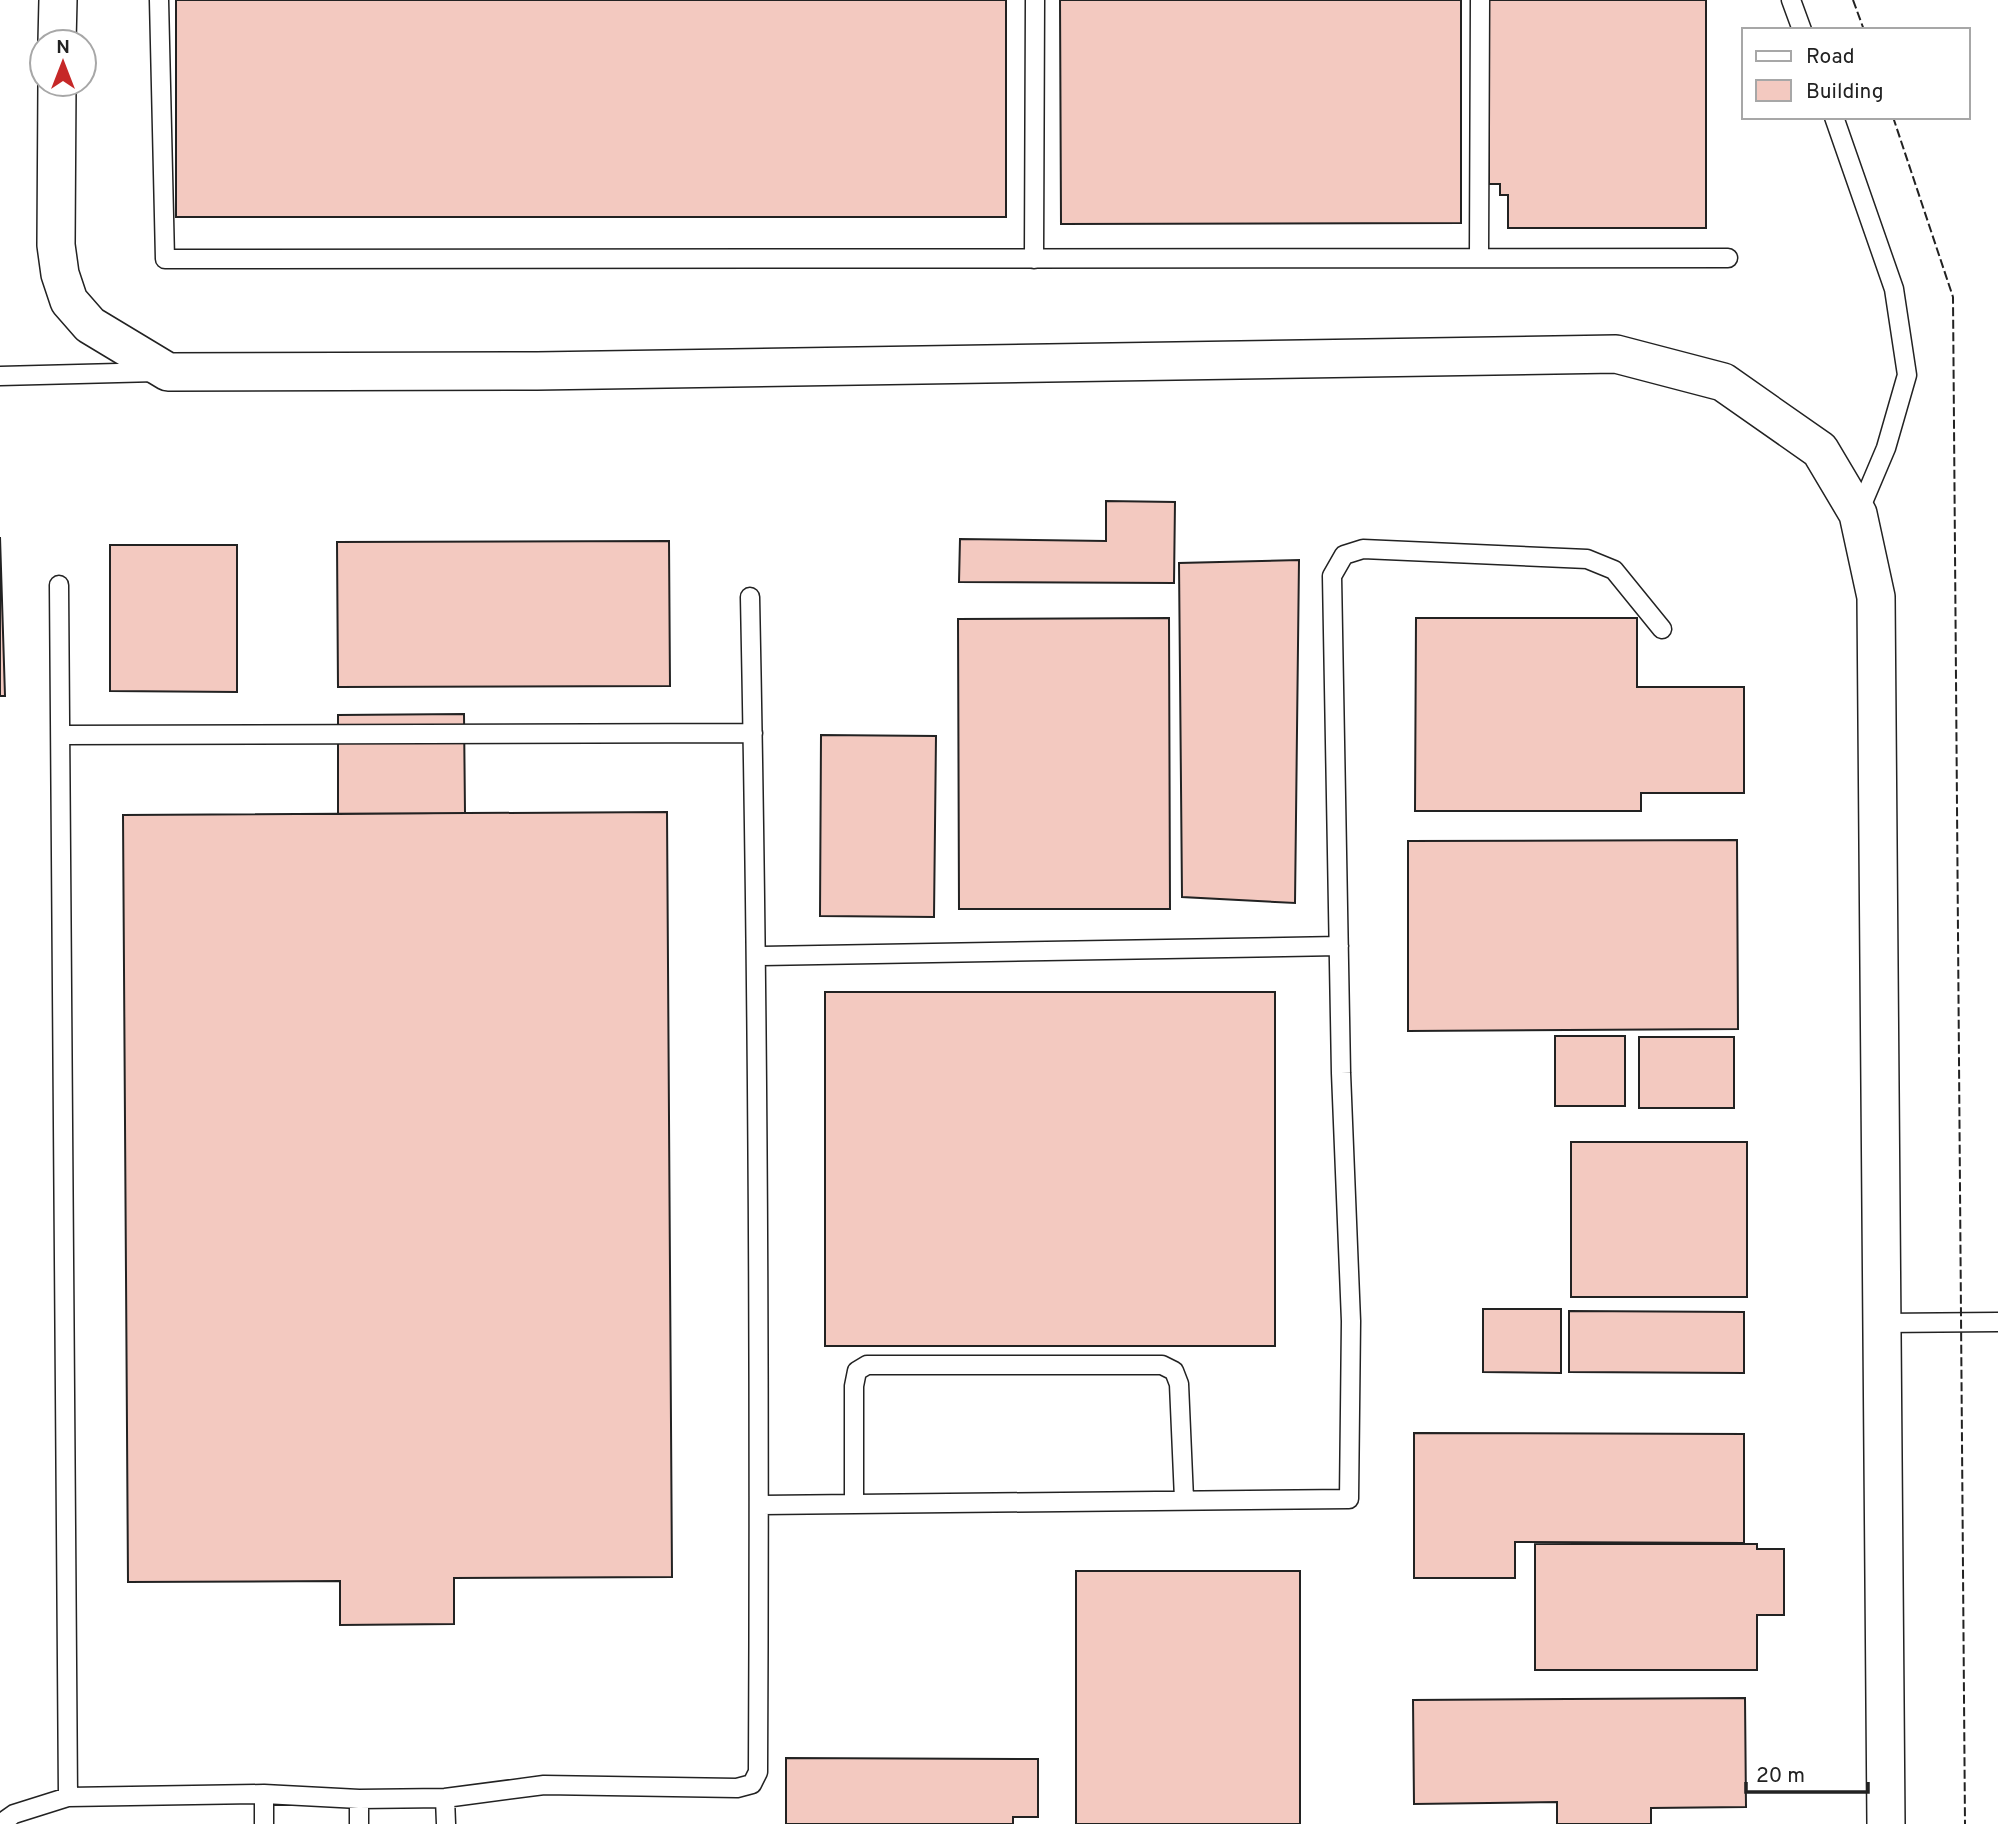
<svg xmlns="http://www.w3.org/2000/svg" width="1998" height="1824" viewBox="0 0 1998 1824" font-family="Overpass,sans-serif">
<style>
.building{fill:#f3c9c0;stroke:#222;stroke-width:2}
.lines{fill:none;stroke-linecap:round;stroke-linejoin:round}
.service-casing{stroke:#222;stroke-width:21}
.minor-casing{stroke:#222;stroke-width:40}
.service{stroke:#fff;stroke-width:18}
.minor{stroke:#fff;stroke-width:37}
.fence{stroke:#222;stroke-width:2;stroke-dasharray:9 3.5;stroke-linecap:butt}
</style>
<rect width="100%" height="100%" fill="#fff"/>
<path class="building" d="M176,0H1006V217H176Z
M1060,0H1461V223L1061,224Z
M1489,0H1706V228H1508V195H1500V184H1489Z
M1106,501L1175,502L1174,583L959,582L960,539L1106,541Z
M0,537L5,696H0Z
M669,541L670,686L338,687L337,542Z
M110,545H237V692L110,691Z
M1299,560L1295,903L1182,897L1179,563Z
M1169,618L1170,909H959L958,619Z
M1416,618H1637V687H1744V793H1641V811H1415Z
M464,714L465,813L338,814V715Z
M821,735L936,736L934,917L820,916Z
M667,812L672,1577L454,1578V1624L340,1625V1581L128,1582L123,815Z
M1737,840L1738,1029L1408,1031V841Z
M825,992H1275V1346H825Z
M1555,1036H1625V1106H1555Z
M1639,1037H1734V1108H1639Z
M1571,1142H1747V1297H1571Z
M1483,1309H1561V1373L1483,1372Z
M1569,1311L1744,1312V1373L1569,1372Z
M1414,1433L1744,1434V1543L1515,1542V1578H1414Z
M1535,1544H1757V1549H1784V1615H1757V1670H1535Z
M1076,1571H1300V1824H1076Z
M1745,1698L1746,1807L1651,1808V1824H1557V1802L1414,1804L1413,1700Z
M786,1758L1038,1759V1817H1013V1824H786Z"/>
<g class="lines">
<defs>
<path id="service" d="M159,0L165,259L1728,258
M1791,0L1802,30
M1834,117L1894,289L1907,375L1886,448L1858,514
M1479,258L1480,0
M1034,259L1035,0
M0,376L157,372
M59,585L68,1797
M61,735L753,733
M757,956L1339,946
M1882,1323L1998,1322
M854,1503V1386L857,1371L867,1365H1162L1174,1371L1179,1384L1184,1499
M759,1505L1349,1499L1351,1321L1341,1073L1332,576L1344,555L1363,549L1587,559L1614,570L1662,629
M445,1798L446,1824
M0,1824L14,1814L68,1797L264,1794L359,1799L445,1798L544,1785L737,1788L752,1784L758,1772C760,1380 758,988 750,597
M264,1824V1794
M359,1824V1799"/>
<path id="minor" d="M57,42L58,0
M57,84L56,245L60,274L69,301L90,325L168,372L537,371L1616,354L1723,382L1820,450L1858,514L1876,597L1886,1824"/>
</defs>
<use href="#service" class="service-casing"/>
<use href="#minor" class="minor-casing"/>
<use href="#service" class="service"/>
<use href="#minor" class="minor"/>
<path class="fence" d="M1853,0L1864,30
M1893,117L1953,297L1965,1824"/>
</g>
<rect x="1742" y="28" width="228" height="91" fill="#ffffff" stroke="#a7a7a7" stroke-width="2"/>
<rect x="1756" y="51" width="35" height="10" fill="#ffffff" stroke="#a7a7a7" stroke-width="2"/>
<text x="1806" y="63" font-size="21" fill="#222222">Road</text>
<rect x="1756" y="80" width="35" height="21" fill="#f3c9c0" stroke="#a7a7a7" stroke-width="2"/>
<text x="1806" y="98" font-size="21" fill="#222222">Building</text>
<g transform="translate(63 63)"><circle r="33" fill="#ffffff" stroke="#a7a7a7" stroke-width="2"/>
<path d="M0-5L12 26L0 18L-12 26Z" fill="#c62828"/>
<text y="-10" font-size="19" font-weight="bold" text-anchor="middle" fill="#222222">N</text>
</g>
<path d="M1746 1782v10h122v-10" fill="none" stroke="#222222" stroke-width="3.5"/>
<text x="1756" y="1782" font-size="21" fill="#222222" stroke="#ffffff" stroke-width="5" paint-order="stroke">20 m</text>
</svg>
